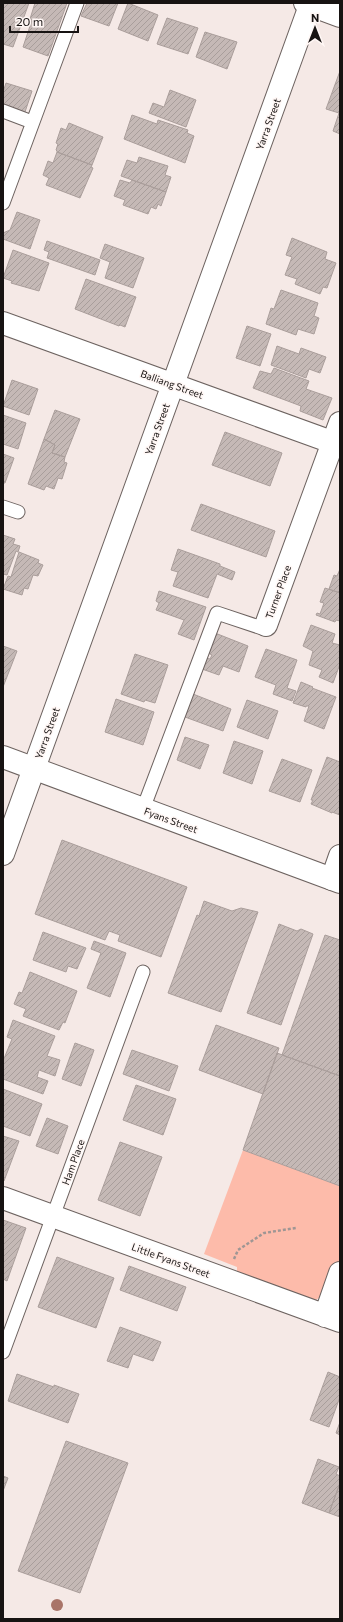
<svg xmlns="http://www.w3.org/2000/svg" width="343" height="1622" viewBox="0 0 343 1622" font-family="Commissioner,sans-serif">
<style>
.green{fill:#fdbbaa}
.building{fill:url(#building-hatch);stroke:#aa9e9b}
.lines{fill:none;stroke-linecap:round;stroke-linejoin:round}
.service-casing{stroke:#6d6360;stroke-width:15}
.minor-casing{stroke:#6d6360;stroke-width:24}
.tertiary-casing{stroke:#6d6360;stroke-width:24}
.secondary-casing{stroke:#6d6360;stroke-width:24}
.path{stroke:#9f9694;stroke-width:2.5;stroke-dasharray:3 2;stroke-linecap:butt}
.service{stroke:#fff;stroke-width:13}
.minor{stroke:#fff;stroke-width:22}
.tertiary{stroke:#fff;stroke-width:22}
.secondary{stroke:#fff;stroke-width:22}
.tree{fill:#a97468}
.labels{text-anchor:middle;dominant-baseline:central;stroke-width:3;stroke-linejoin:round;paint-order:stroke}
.street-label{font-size:10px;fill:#171312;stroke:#fff7f5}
</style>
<defs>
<pattern id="building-hatch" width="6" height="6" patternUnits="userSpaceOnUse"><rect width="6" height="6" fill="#c5b9b6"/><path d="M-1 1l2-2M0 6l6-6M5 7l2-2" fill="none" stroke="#a89e9b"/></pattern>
</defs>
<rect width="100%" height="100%" fill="#f5e9e6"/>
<path class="green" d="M243,1150L340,1186V1259L327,1293L314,1301L237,1273V1267L204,1254Z"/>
<path class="building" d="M3,3H29L13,47L3,44Z
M35,3H67L48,56L23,47L32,20L30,19Z
M87,3H118L109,26L81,16Z
M128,3L158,15L148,41L118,29Z
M167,18L198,28L188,54L157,44Z
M205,32L237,42L227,69L196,57Z
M340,71V134L333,131L339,113L326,109Z
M6,83L32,91L24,115L3,107V92Z
M170,90L196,100L186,127L149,113L153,103L164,107Z
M132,115L157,124L158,120L188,130L187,133L194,136L185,163L124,139Z
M69,123L103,137L92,165L57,152V151L56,150L58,144L56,143L61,128L66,130Z
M57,152L92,165L91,167L93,168L80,198L46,185L49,178L43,175L48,161L53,163Z
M139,157L168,166L165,175L171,177L166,192L121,176L127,160L137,163Z
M120,180L130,183L132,180L166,192L161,206L158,204L156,209L151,207L148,214L123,205L125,200L114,196Z
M17,212L40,220L30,249L3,239V233L10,230Z
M292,238L327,252L325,259L336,263L327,288L323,287L320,294L295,284L297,279L285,275L292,257L286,255Z
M47,241L100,260L95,275L47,258L49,252L44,250Z
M105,244L144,258L133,288L105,278L110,262L100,258Z
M13,250L49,263L39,291L11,283L12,281L3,278Z
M86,279L136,297L125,327L120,325L119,326L75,309Z
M281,290L318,303L314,316L319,318L314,334L298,329L296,335L266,324L271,308L274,309Z
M247,326L271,334L260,366L236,358Z
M277,346L299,354L301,348L326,357L320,373L309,369L306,378L271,365Z
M274,368L309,381L306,389L332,398L323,420L300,411L301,406L253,388L260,371L271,374Z
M12,380L38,389L29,415L3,406Z
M55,410L80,419L65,457L52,453L55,445L44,439Z
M3,415L26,423L18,449L3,444Z
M225,432L282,453L270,486L212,465Z
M44,439L55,445L52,453L65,457L64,462L67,463L62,479L58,478L54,489L46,486L44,490L28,484Z
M3,454L14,458L5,483H3Z
M201,504L275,531L266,557L191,530Z
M3,535L15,539L13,544L20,546L18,552L16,551L7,575L3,574Z
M178,549L220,564V566L235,572L232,580L217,574L208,598L173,586L178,572L171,570Z
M19,552L39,560L38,563L43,565L38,576L33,575L28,589L24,588L22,595L3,589L8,576L11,577Z
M340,569V593L329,589L334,575L337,576Z
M325,588L340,593V621L336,620L335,622L316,615L317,613L320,614L324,603L320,602Z
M159,591L206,607L194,640L178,634L184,620L156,610L159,603L156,601Z
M311,625L335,634L332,643L340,645V664L333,683L319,677L322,670L309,665L313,651L303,646Z
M215,633L248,646L239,672L223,666L219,675L202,669L206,658L210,659L212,655L208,653Z
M3,646L17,651L3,687Z
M266,649L297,660L287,688L296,691L292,701L273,694L276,685L255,677Z
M135,654L168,665L155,703L145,700L144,702L121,694Z
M301,682L313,687L312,688L336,697L324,729L304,721L309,706H306V707L293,703Z
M193,694L231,709L223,731L185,717Z
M116,699L154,712L143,745L105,732Z
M247,700L278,711L268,739L237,727Z
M185,737L209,745L200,769L177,760Z
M234,741L263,751L252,784L223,773Z
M327,757L340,762V815L332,812V813L311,804L313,800H311Z
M282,759L312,770L300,802L269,791Z
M62,840L187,887L161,957L118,941L120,935L109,931L105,940L35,914Z
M204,901L232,911L241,908L258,912L221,1012L168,993L197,915L199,916Z
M279,924L297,931L301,929L313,934L281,1025L247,1013Z
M43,932L86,948L77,969L68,966L66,972L33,960Z
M325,935L340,940V1076L282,1055Z
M94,941L126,953L110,997L87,988L101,953L91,949Z
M30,972L77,991L65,1023L63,1022L59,1030L23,1016L26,1009L14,1004L19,992L22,993Z
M13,1020L55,1036L47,1056L60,1060L55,1076L39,1070L37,1077L48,1081L43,1094L3,1079V1061L12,1039L7,1037Z
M216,1025L279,1048L263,1094L199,1070Z
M75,1043L94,1050L81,1086L62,1079Z
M132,1050L178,1066L169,1091L123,1074Z
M277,1053L340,1076V1186L243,1150Z
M136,1085L176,1099L163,1135L123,1120Z
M3,1089L42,1104L30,1136L3,1126Z
M47,1118L68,1126L58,1154L36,1146Z
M3,1136L19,1141L4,1181H3Z
M120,1142L162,1157L140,1216L98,1200Z
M3,1220L26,1228L7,1281L3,1279Z
M57,1257L114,1278L96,1328L38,1307Z
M129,1266L186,1287L177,1311L120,1290Z
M120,1327L161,1342L153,1361L133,1354L128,1368L107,1361Z
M328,1372L340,1377V1397L329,1427L310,1420Z
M17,1374L54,1387V1385L79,1394L68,1423L8,1401Z
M340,1422V1435L336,1433Z
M66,1441L128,1463L80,1593L18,1571Z
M318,1459L339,1467L336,1474L340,1476V1483L329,1513L302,1503Z
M3,1476L8,1478L3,1491Z
M340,1483V1517L329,1513Z"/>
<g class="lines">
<defs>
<path id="service" d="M3,111L32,122
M3,203L77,3
M3,507L18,512
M143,809L217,613L265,629L266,625
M3,1352L143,972"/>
<path id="minor" d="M305,3L340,16
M3,323L340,445
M266,625L340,423
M332,879L340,856
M3,1198L340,1321
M325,1316L340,1273"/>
<path id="tertiary" d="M3,854L311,3"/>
<path id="secondary" d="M3,757L340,882"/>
</defs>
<use href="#service" class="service-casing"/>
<use href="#minor" class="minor-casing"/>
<use href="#tertiary" class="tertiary-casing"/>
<use href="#secondary" class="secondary-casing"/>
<path class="path" d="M234,1259L238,1250L264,1233L296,1228"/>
<use href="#service" class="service"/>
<use href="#minor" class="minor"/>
<use href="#tertiary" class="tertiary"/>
<use href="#secondary" class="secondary"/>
</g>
<circle class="tree" cx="57" cy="1605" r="6"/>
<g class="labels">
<g class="street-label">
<text transform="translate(268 124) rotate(-70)">Yarra Street</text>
<text transform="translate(172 384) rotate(20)">Balliang Street</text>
<text transform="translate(157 429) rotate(-70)">Yarra Street</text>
<text transform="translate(278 592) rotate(-70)">Turner Place</text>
<text transform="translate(47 733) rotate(-70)">Yarra Street</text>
<text transform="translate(171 820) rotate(20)">Fyans Street</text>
<text transform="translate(73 1162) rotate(-70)">Ham Place</text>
<text transform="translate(171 1260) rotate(20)">Little Fyans Street</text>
</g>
</g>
<rect width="343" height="1622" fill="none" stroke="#171312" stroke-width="8"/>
<g transform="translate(315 28)" stroke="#fff7f5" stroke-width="3" paint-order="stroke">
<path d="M0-3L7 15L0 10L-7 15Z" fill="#171312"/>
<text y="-6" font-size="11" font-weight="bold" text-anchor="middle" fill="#171312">N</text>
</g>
<path d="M10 26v6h68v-6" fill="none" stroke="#171312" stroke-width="2"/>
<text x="16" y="26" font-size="12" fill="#171312" stroke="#fff7f5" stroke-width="3" paint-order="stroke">20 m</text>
</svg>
